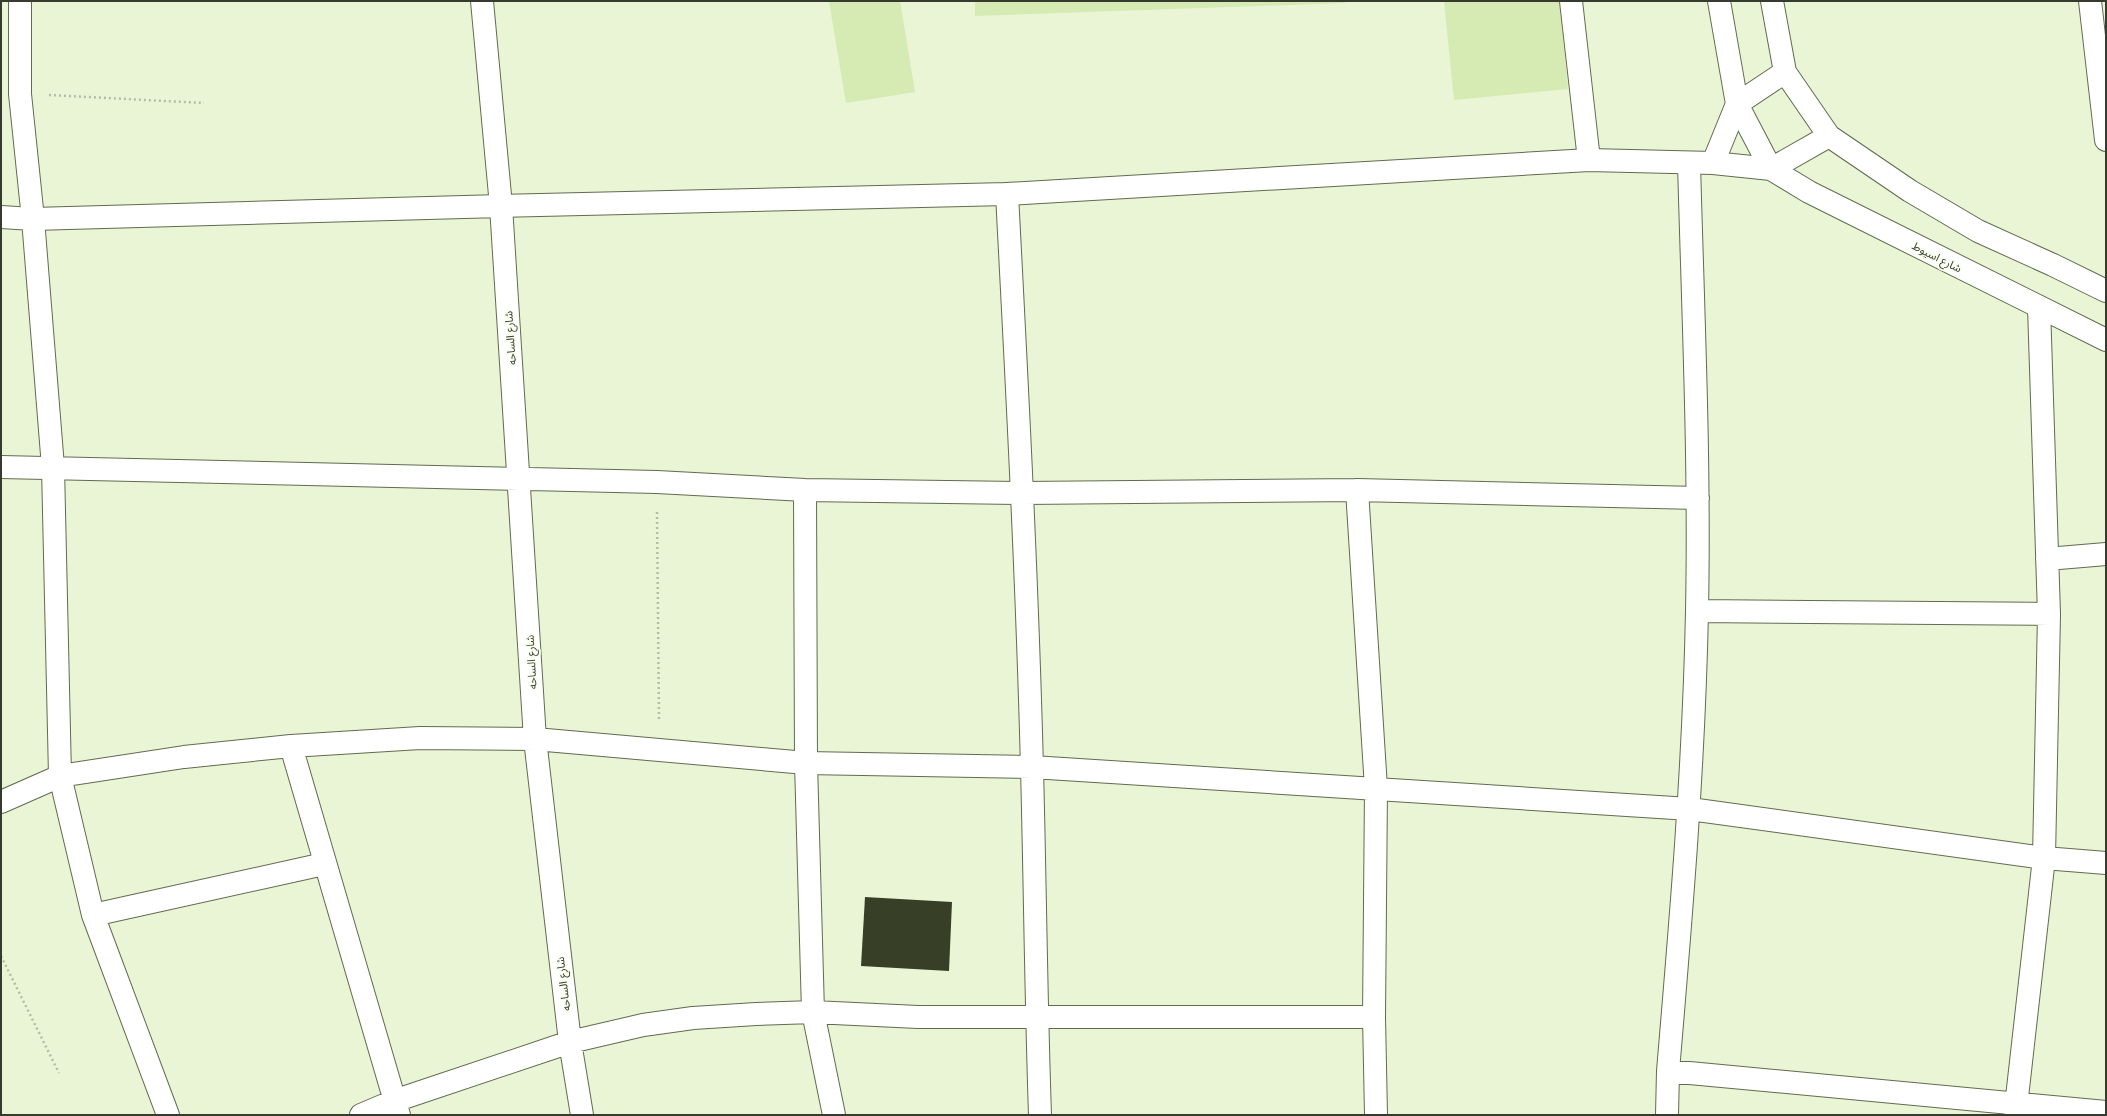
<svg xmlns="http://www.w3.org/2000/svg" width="2107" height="1116" viewBox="0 0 2107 1116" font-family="Inter,'Noto Sans Arabic',sans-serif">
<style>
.green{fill:#d6eab3}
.building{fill:#374026}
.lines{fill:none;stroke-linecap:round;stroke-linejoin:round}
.minor-casing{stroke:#616b4f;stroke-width:24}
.tertiary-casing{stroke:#616b4f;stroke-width:24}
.path{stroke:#b3bda3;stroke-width:2.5;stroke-dasharray:2 3;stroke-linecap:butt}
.minor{stroke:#fff;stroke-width:22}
.tertiary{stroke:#fff;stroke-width:22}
.labels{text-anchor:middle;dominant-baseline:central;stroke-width:4;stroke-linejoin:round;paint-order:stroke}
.street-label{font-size:11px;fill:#373b2f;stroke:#fafff2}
</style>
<rect width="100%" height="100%" fill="#e9f5d5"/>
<path class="green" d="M829,1H900L915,92L846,103Z
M975,1H1345V3L975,16Z
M1444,1H1560L1568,89L1454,100Z"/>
<path class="building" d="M865,897L952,902L949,971L861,966Z"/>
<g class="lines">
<defs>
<path id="minor" d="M20,1V94L33,219L53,467L60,776L93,915L168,1115
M1571,1L1589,160
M2090,1L2106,140
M1007,194C1017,385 1027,576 1032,768C1035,883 1036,999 1040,1115
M1,217L33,219L501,206L535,739L570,1042L582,1115
M1,467L657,482L805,490L1023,493L1357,490L1698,498
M805,490L806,763L813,1012L834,1115
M1357,490L1376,788L1374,1017L1376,1115
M2047,559L2106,554
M1697,611L2049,614
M291,746L399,1115
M1,802L60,776L184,757L291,746L420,738L535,739L806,763L1032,767L1690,809L2044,858L2106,863
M93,915L324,864
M1668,1071L2106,1112
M361,1115L394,1101L570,1042L643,1025L693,1018L756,1014L813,1012L918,1017H1374
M1667,1115L1668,1071C1681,918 1694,765 1697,611C1700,462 1693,312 1689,163
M2015,1115L2044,858L2049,614L2039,307"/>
<path id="tertiary" d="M482,1L501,206L1007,194L1589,160L1713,163L1771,169L1829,136
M1719,1L1737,104L1771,169L1809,192L2106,340
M1772,1L1785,72L1829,136L1910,191L1978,231L2053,265L2106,291
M1713,163L1737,104L1785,72"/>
</defs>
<use href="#minor" class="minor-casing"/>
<use href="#tertiary" class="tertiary-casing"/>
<path class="path" d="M49,95L204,103
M657,512L659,721
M1,956L59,1073"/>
<use href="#minor" class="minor"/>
<use href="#tertiary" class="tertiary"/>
</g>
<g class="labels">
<g class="street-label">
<text transform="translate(1937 257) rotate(27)">شارع اسيوط</text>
<text transform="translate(510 338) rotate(-94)">شارع الساحه</text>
<text transform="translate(531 662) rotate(-93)">شارع الساحه</text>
<text transform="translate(563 984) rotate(-97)">شارع الساحه</text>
</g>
</g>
<rect width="2107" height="1116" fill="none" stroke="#373b2f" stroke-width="4"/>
</svg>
